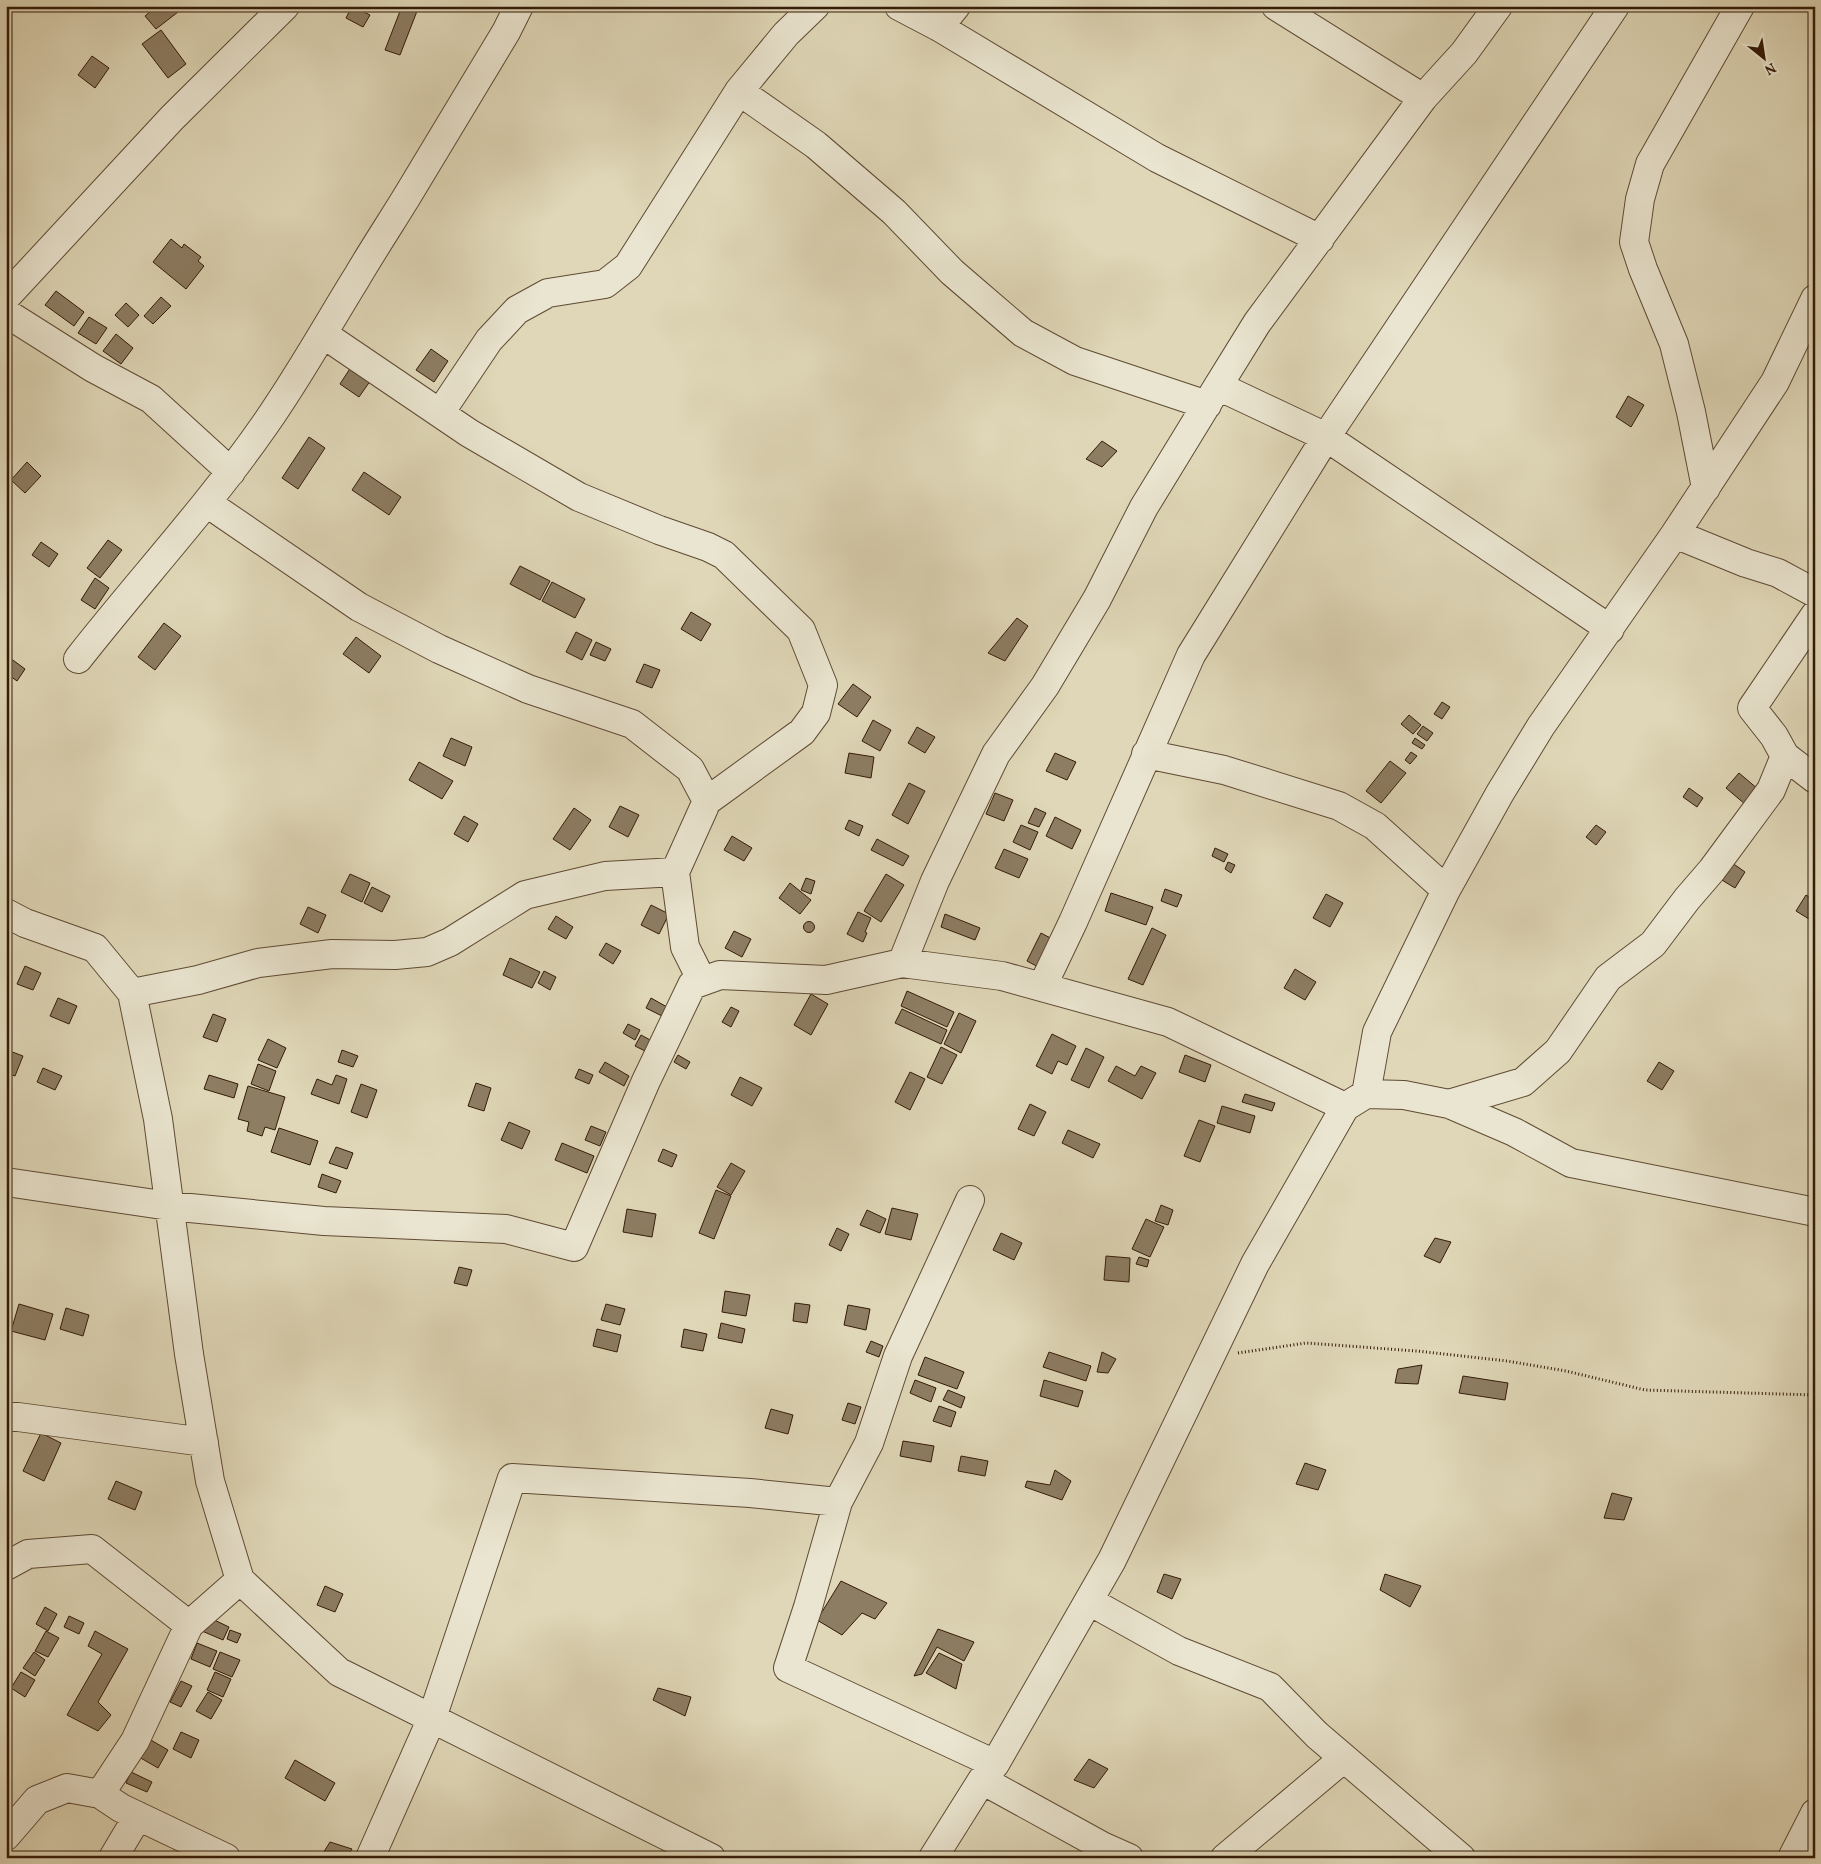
<svg xmlns="http://www.w3.org/2000/svg" width="1821" height="1864" viewBox="0 0 1821 1864" font-family="Vollkorn,serif">
<style>
.building{fill:#8d7d63;stroke:#341b08}
.lines{fill:none;stroke-linecap:round;stroke-linejoin:round}
.minor-casing{stroke:#5f4a34;stroke-width:30}
.path{stroke:#341b08;stroke-width:3;stroke-dasharray:1 2.5;stroke-linecap:butt}
.minor{stroke:#eae5d0;stroke-width:28}
</style>
<rect width="100%" height="100%" fill="#dfd7b7"/>
<filter id="stains"><feTurbulence type="fractalNoise" baseFrequency=".004" numOctaves="4"/><feColorMatrix values="0 0 0 0 .2 0 0 0 0 .09 0 0 0 0 .02 0 0 0 .5 -.17"/></filter>
<radialGradient id="worn" r=".72"><stop offset=".6" stop-color="#630" stop-opacity="0"/><stop offset="1" stop-color="#630" stop-opacity=".3"/></radialGradient>
<path class="building" d="M157,6H173L178,12L156,29L145,16Z
M352,6L370,15L363,27L346,18Z
M402,6H419L400,55L385,50Z
M161,30L186,64L168,78L142,44Z
M92,56L109,68L95,88L78,75Z
M171,239L182,248L184,244L201,257L198,261L204,266L186,289L153,262Z
M56,291L84,312L74,326L45,305Z
M161,297L171,306L153,324L144,316Z
M126,303L139,315L128,327L115,315Z
M89,317L107,328L96,344L78,333Z
M116,334L133,348L121,364L103,351Z
M431,349L448,361L434,382L416,370Z
M353,364L373,377L359,397L340,384Z
M1628,396L1644,405L1631,427L1616,417Z
M309,437L325,448L298,489L282,478Z
M1102,441L1117,451L1102,467L1086,459Z
M27,462L41,476L25,493L11,480Z
M364,472L401,497L389,515L352,490Z
M108,540L122,550L100,578L87,568Z
M41,542L58,554L49,567L32,555Z
M520,566L550,581L540,600L510,584Z
M95,578L109,588L95,609L81,600Z
M552,582L585,599L575,618L542,601Z
M691,612L711,624L701,641L681,629Z
M1017,618L1028,626L1005,661L988,653Z
M164,623L181,636L155,670L138,657Z
M576,632L592,640L582,660L566,652Z
M356,637L381,656L369,673L343,654Z
M596,642L611,649L605,661L590,655Z
M6,655L25,669L17,681L6,673Z
M644,664L660,670L652,688L636,682Z
M853,684L871,697L857,717L838,704Z
M1442,702L1450,707L1442,719L1434,714Z
M1409,715L1421,725L1413,734L1401,724Z
M873,720L891,730L880,751L862,741Z
M1423,726L1433,733L1427,741L1417,734Z
M917,727L935,737L925,753L908,743Z
M451,738L472,747L465,766L443,756Z
M1415,738L1425,745L1422,749L1412,743Z
M1411,752L1417,756L1410,764L1405,760Z
M849,753L874,757L871,778L845,773Z
M1055,753L1076,762L1067,780L1046,771Z
M1390,761L1406,773L1381,803L1366,791Z
M419,762L453,781L442,799L409,780Z
M1739,773L1765,795L1752,810L1726,788Z
M909,783L925,791L908,824L892,815Z
M1689,788L1703,798L1697,807L1683,797Z
M995,793L1013,800L1004,821L986,814Z
M620,806L639,815L628,837L609,827Z
M574,808L591,820L570,850L553,839Z
M1035,808L1046,813L1039,827L1028,823Z
M464,816L478,824L468,842L454,834Z
M1055,817L1081,830L1072,849L1046,836Z
M849,820L863,826L859,836L845,829Z
M1021,825L1038,832L1030,850L1013,842Z
M1596,825L1606,832L1596,845L1586,837Z
M732,836L752,848L744,861L724,850Z
M877,839L909,856L903,866L871,850Z
M1215,848L1228,854L1224,862L1212,856Z
M1004,849L1028,859L1019,878L995,868Z
M1728,860L1745,872L1735,888L1717,877Z
M1228,862L1235,865L1231,873L1225,869Z
M350,874L370,883L362,902L341,892Z
M886,874L904,885L881,922L864,911Z
M806,878L815,881L811,894L801,890Z
M790,883L811,900L800,914L779,898Z
M372,887L390,896L382,912L364,903Z
M1165,889L1182,895L1177,907L1161,901Z
M1111,893L1153,907L1146,925L1105,911Z
M1326,894L1343,903L1330,927L1313,918Z
M1806,895L1815,901L1814,922L1796,911Z
M651,905L669,914L659,934L641,925Z
M308,907L326,915L318,933L300,924Z
M858,912L871,918L865,932L867,933L863,942L847,934Z
M945,914L980,928L975,940L941,927Z
M556,916L573,927L566,939L548,929Z
M803.5 927a5.5 5.5 0 1 1 11 0a5.5 5.5 0 1 1-11 0Z
M1152,928L1166,935L1143,985L1128,979Z
M734,931L751,939L742,957L725,948Z
M1041,933L1056,941L1042,969L1027,961Z
M606,943L621,951L613,964L599,955Z
M510,958L540,972L532,988L503,975Z
M25,966L41,973L33,990L17,984Z
M1295,969L1316,982L1305,1000L1284,988Z
M544,971L556,977L550,990L538,983Z
M907,991L954,1012L947,1027L901,1006Z
M811,994L828,1004L811,1035L794,1025Z
M58,998L77,1006L69,1024L50,1016Z
M651,998L667,1007L662,1016L646,1008Z
M731,1007L739,1011L731,1027L722,1022Z
M902,1009L947,1030L941,1044L895,1023Z
M959,1013L976,1021L961,1053L944,1044Z
M213,1014L226,1019L217,1042L203,1037Z
M628,1024L640,1030L635,1040L623,1033Z
M1052,1034L1076,1046L1067,1065L1058,1061L1052,1074L1036,1066Z
M641,1035L652,1041L647,1052L635,1046Z
M268,1039L286,1048L277,1068L258,1060Z
M941,1047L957,1055L942,1084L927,1077Z
M1086,1048L1104,1057L1089,1088L1071,1080Z
M7,1050L23,1056L15,1076L6,1073Z
M342,1050L358,1056L353,1067L338,1062Z
M678,1055L690,1062L686,1069L674,1062Z
M1185,1055L1211,1065L1205,1082L1179,1072Z
M605,1062L629,1076L624,1086L599,1072Z
M1659,1062L1674,1071L1662,1090L1647,1081Z
M258,1064L276,1071L269,1091L251,1084Z
M1116,1066L1135,1076L1141,1066L1156,1073L1142,1099L1108,1081Z
M43,1068L62,1076L55,1090L37,1082Z
M579,1069L593,1075L589,1084L575,1078Z
M910,1072L925,1079L910,1110L895,1102Z
M209,1075L238,1084L234,1098L204,1089Z
M336,1075L347,1079L339,1104L311,1094L317,1079L332,1085Z
M740,1077L762,1088L752,1106L731,1095Z
M476,1083L491,1088L484,1111L468,1106Z
M361,1084L377,1090L367,1118L351,1112Z
M248,1086L285,1097L275,1130L265,1127L262,1136L247,1131L249,1122L238,1119Z
M1245,1094L1275,1103L1272,1111L1242,1102Z
M1030,1104L1046,1112L1034,1136L1018,1129Z
M1222,1106L1255,1116L1250,1133L1217,1123Z
M1199,1120L1215,1126L1200,1162L1184,1156Z
M509,1122L530,1131L522,1149L501,1140Z
M591,1126L606,1132L600,1146L585,1140Z
M279,1128L318,1141L310,1165L271,1152Z
M1068,1130L1100,1144L1093,1158L1062,1143Z
M562,1143L594,1156L587,1173L555,1160Z
M336,1147L353,1153L347,1169L329,1163Z
M663,1149L677,1155L672,1167L658,1161Z
M731,1163L745,1171L731,1195L717,1187Z
M322,1174L341,1181L336,1193L318,1187Z
M716,1190L731,1196L714,1239L699,1233Z
M1161,1205L1173,1210L1168,1225L1155,1221Z
M892,1208L918,1214L911,1240L885,1234Z
M627,1209L656,1214L652,1237L623,1232Z
M867,1210L886,1219L880,1233L860,1225Z
M1146,1219L1164,1227L1150,1257L1132,1249Z
M837,1228L849,1234L841,1251L829,1245Z
M1001,1233L1022,1243L1014,1260L993,1250Z
M1435,1238L1451,1242L1440,1263L1424,1256Z
M1106,1256L1130,1258L1129,1282L1104,1280Z
M1139,1257L1149,1260L1147,1267L1136,1264Z
M459,1267L472,1270L467,1286L454,1283Z
M725,1291L750,1295L746,1316L722,1312Z
M795,1303L810,1305L807,1323L793,1321Z
M19,1304L53,1314L45,1340L11,1331Z
M606,1304L625,1309L620,1325L601,1320Z
M848,1305L870,1309L866,1330L844,1325Z
M66,1308L89,1315L83,1336L60,1329Z
M721,1323L745,1329L742,1343L718,1338Z
M597,1329L621,1335L617,1352L593,1346Z
M684,1329L707,1334L703,1351L681,1347Z
M871,1341L883,1346L879,1357L866,1352Z
M1049,1352L1091,1366L1086,1381L1043,1367Z
M1102,1352L1116,1359L1108,1373L1097,1372Z
M925,1357L964,1372L957,1389L918,1375Z
M1422,1365L1418,1384L1395,1383L1398,1369Z
M1463,1376L1508,1383L1505,1400L1459,1393Z
M915,1380L936,1388L931,1402L910,1393Z
M1044,1380L1083,1391L1078,1407L1040,1396Z
M948,1390L965,1397L961,1408L943,1400Z
M848,1403L861,1407L855,1424L842,1420Z
M939,1406L956,1412L951,1427L933,1421Z
M771,1409L793,1415L788,1434L765,1428Z
M41,1433L61,1443L44,1481L23,1471Z
M903,1441L934,1446L931,1462L900,1456Z
M961,1456L988,1461L985,1476L958,1471Z
M1305,1463L1326,1470L1318,1490L1296,1484Z
M1055,1470L1071,1481L1062,1500L1025,1487L1027,1481L1050,1485Z
M116,1481L142,1492L135,1510L108,1499Z
M1612,1493L1632,1498L1624,1520L1604,1518Z
M1164,1574L1181,1579L1172,1599L1157,1592Z
M1385,1574L1421,1586L1410,1607L1380,1590Z
M841,1581L887,1603L875,1619L862,1613L842,1635L817,1620Z
M325,1586L343,1594L335,1612L317,1605Z
M45,1607L57,1614L48,1631L36,1624Z
M69,1616L84,1623L79,1634L64,1627Z
M208,1617L229,1627L223,1640L202,1631Z
M938,1629L974,1642L964,1661L937,1647L922,1674L914,1676Z
M230,1630L241,1634L237,1643L227,1639Z
M46,1631L59,1638L48,1657L35,1651Z
M95,1631L128,1649L98,1702L111,1715L98,1731L67,1715L102,1654L88,1646Z
M197,1643L217,1651L210,1667L191,1659Z
M34,1652L45,1660L35,1676L23,1668Z
M220,1652L240,1660L232,1677L213,1669Z
M939,1653L962,1664L956,1689L926,1673Z
M21,1672L35,1680L25,1697L11,1688Z
M215,1672L231,1679L223,1697L207,1690Z
M181,1681L192,1686L181,1707L170,1702Z
M658,1688L691,1697L685,1716L653,1700Z
M208,1692L222,1700L211,1719L196,1711Z
M181,1732L199,1740L191,1758L173,1749Z
M149,1739L168,1750L158,1768L139,1757Z
M1089,1759L1108,1769L1094,1788L1074,1780Z
M295,1760L335,1783L325,1801L285,1778Z
M131,1772L152,1782L147,1792L126,1783Z
M330,1842L352,1849L346,1858H320Z"/>
<g class="lines">
<defs>
<path id="minor" d="M899,6L939,27L1157,158L1320,239
M1276,6L1423,98
M939,27L956,6
M739,91L816,145L894,212L952,272L1023,333L1075,361L1207,405
M6,297L172,118L285,6
M6,313L93,368L151,399L231,472
M323,334L469,433L579,497L659,530L708,547L724,555L801,630L823,685L816,713L802,732L707,801L675,872L685,947L702,981
M1218,386L1326,437L1610,629
M440,413L489,340L517,310L548,293L605,284L628,266L739,91L786,34L815,6
M1706,488L1691,412L1674,344L1643,269L1634,242L1640,199L1650,164L1740,6
M207,503L359,607L439,649L528,689L632,724L690,769L707,801
M1675,534L1775,382L1815,299
M78,659C139,581 207,508 264,426C298,378 326,327 357,277C374,248 392,221 409,193C442,139 474,85 506,32L519,6
M1146,754L1224,770L1339,806L1375,826L1446,890
M1785,756L1815,779
M6,913L25,923L95,948L132,993L158,1119L189,1354L210,1481L240,1580L339,1672L711,1858
M902,963L935,881L996,754L1045,686L1097,599L1144,507L1218,386L1257,323L1423,98L1464,53L1498,6
M1042,987L1073,922L1191,655L1326,437L1615,6
M132,993L198,980L258,963L332,954L395,955L427,952L450,942L525,895L605,876L675,872
M1366,1094L1377,1032L1446,890L1500,793L1541,726L1675,534L1746,563L1778,573L1815,593
M1449,1104L1523,1082L1558,1051L1608,978L1653,944L1687,899L1712,870L1771,790L1785,756L1774,736L1752,708L1815,615
M6,1182L169,1206L324,1221L506,1229L574,1247L646,1081L692,985L720,975L826,980L902,963L1002,976L1168,1022L1345,1107
M970,1200L898,1356L869,1443L838,1502L808,1607L788,1668L995,1764
M6,1417H18L204,1442
M6,1566L28,1554L92,1549L189,1625
M1089,1601L1179,1651L1270,1687L1317,1735L1461,1858
M982,1780L1102,1846L1129,1858
M6,1836L37,1800L67,1788L100,1794
M113,1858L138,1816
M226,1858L121,1808L100,1794L135,1741L189,1625L240,1580
M370,1858L432,1718L512,1478L750,1493L838,1502
M933,1858L982,1780L995,1764L1112,1560L1255,1264L1345,1107L1366,1094L1404,1095L1449,1104L1514,1132L1571,1163L1815,1212
M1225,1858L1344,1758
M1792,1858L1815,1813"/>
</defs>
<use href="#minor" class="minor-casing"/>
<path class="path" d="M1238,1353L1306,1343L1417,1351L1507,1361L1566,1371L1645,1390L1815,1395"/>
<use href="#minor" class="minor"/>
</g>
<rect width="1821" height="1864" fill="none" stroke="#dfd7b7" stroke-width="25"/>
<rect x="8" y="8" width="1806" height="1849" fill="none" stroke="#341b08" stroke-width="2.5"/>
<rect x="12" y="12" width="1796" height="1839" fill="none" stroke="#341b08"/>
<g transform="translate(1764 58) rotate(150)" stroke="#eae5d0" stroke-width="4" paint-order="stroke">
<path d="M0-4L9 19L0 12L-9 19Z" fill="#341b08"/>
<text y="-8" font-size="14" font-weight="bold" text-anchor="middle" fill="#341b08">N</text>
</g>
<rect width="100%" height="100%" filter="url(#stains)"/>
<rect width="100%" height="100%" fill="url(#worn)"/>
</svg>
